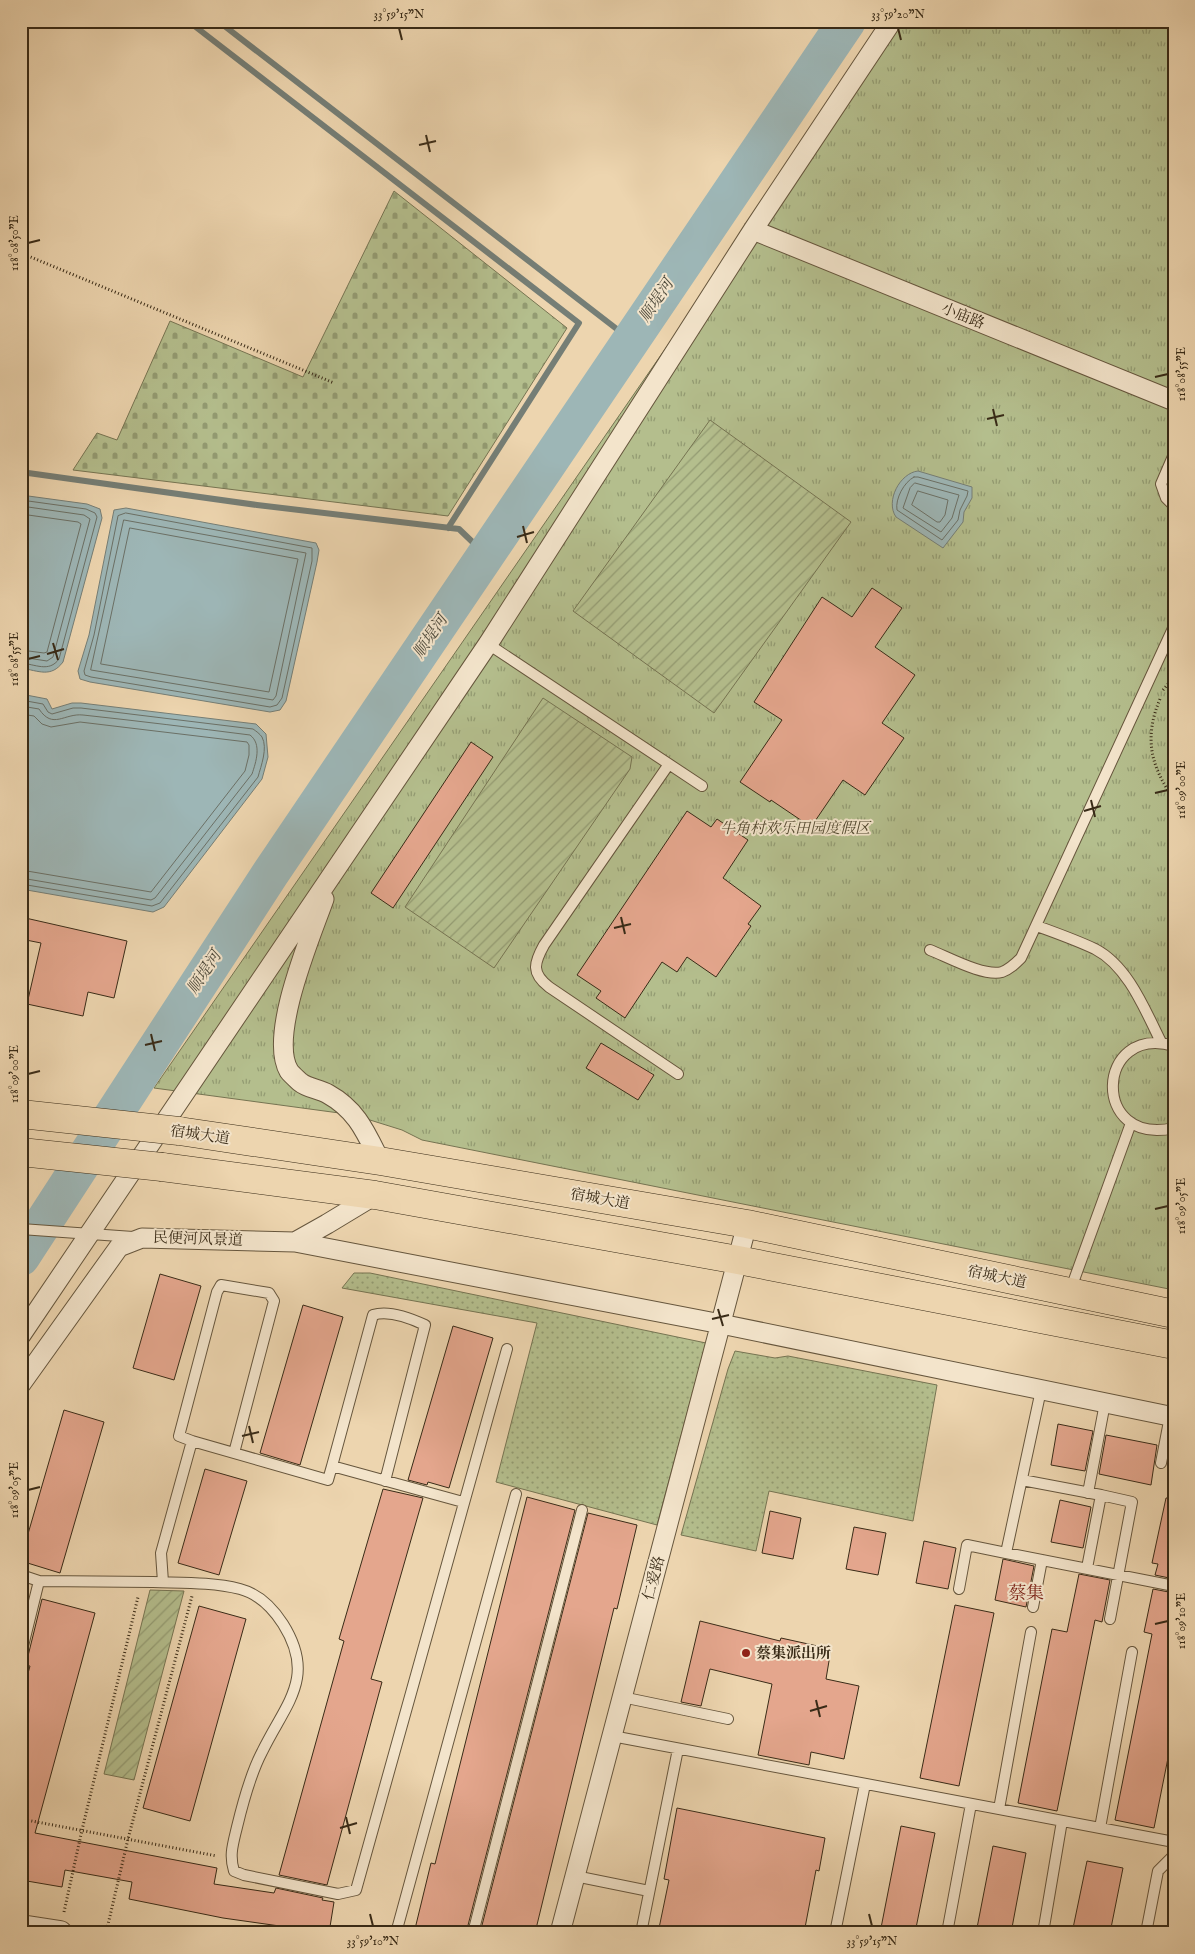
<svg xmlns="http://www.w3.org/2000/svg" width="1195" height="1954" viewBox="0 0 1195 1954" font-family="'IM FELL English','Noto Serif SC',serif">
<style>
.grass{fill:url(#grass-dots);stroke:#767452}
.cemetery{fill:url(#cemetery-stones);stroke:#767452}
.park{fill:url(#park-tufts);stroke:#767452}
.garden{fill:url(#garden-furrows);stroke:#767452}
.water{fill:#9db6b6;stroke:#757e76}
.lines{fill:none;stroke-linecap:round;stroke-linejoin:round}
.shore{stroke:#6b7066;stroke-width:1}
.stream{stroke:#757e76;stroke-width:6}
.river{stroke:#9db6b6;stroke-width:38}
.building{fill:#e4a68d;stroke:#392b17}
.service-casing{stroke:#66563d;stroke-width:12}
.minor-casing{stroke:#66563d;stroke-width:21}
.tertiary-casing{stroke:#66563d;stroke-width:26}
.primary-casing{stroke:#392b17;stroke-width:29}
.path{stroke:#392b17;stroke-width:3;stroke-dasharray:1 2.5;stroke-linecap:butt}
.service{stroke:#f3e4cb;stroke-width:10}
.minor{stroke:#f3e4cb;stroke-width:19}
.tertiary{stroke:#f3e4cb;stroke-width:24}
.primary{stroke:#edd5af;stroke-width:28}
.primary-bridge-casing{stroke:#392b17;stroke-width:29;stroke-linecap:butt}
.primary-bridge{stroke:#edd5af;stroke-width:28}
.ticks{fill:none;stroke:#392b17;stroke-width:2}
.poi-dot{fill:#8f2418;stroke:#f3e4cb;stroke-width:2}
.labels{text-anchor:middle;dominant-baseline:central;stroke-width:4;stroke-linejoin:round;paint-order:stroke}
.street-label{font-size:15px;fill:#392b17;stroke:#f3e4cb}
.park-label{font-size:15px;font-style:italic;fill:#52482f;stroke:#f3e4cb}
.poi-label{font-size:15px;font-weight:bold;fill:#392b17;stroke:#f3e4cb;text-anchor:start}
.water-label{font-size:16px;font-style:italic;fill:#524e3f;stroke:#f3e4cb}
.quarter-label{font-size:18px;fill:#7a1f14;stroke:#f3e4cb}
.neatline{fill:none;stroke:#392b17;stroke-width:2}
.ticks-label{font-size:12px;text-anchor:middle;fill:#392b17}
</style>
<defs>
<pattern id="grass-dots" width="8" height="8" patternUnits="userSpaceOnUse" patternTransform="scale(1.25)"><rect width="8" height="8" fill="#b4be8d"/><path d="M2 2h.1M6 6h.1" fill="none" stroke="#939b72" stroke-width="1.8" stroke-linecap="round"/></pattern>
<pattern id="cemetery-stones" width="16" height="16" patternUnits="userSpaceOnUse" patternTransform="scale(1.25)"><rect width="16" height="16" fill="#b4be8d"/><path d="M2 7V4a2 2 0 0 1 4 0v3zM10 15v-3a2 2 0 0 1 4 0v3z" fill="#939b72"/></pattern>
<pattern id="park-tufts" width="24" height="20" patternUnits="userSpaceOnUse" patternTransform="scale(1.25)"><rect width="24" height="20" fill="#b4be8d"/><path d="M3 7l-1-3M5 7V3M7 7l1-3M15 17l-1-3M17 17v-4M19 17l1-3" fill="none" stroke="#939b72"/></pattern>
<pattern id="garden-furrows" width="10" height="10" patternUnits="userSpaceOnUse" patternTransform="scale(1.25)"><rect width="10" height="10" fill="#b4be8d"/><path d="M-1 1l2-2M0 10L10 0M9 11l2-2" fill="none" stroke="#939b72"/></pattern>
</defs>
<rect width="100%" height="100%" fill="#edd5af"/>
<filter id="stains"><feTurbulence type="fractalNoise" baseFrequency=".004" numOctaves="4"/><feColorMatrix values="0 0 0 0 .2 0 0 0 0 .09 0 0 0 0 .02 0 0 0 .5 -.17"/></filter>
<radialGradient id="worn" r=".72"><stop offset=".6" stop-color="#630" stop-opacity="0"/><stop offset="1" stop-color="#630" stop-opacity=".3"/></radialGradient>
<path class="grass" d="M354,1273H370L706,1343L657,1525L496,1482L537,1323L342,1288Z
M735,1351L775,1358L788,1356L937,1385L913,1521L769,1491L756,1551L681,1535L728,1369Z"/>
<path class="cemetery" d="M394,191L567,328L448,516L73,470L97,433L117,440L170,321L303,377Z"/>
<path class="park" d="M892,21H1174V1290L422,1140L402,1130L354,1115L154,1088Z"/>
<path class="garden" d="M710,420L851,522L714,713L573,611Z
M543,698L632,757L630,769L494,968L405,907Z
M150,1590L184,1591L134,1780L104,1774Z"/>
<path class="water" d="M918,471L972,487V498L964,512L963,522L943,548L896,517C885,501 900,473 918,471Z
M21,495L87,504L100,509L102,518L63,662C51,678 39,671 21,668Z
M126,508L316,543L319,550L317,562L286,701L280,710L270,712L90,682L80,679L78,671L89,635L114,510Z
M21,694L47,699L52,709L72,703H81L256,724L266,734L268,757L262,779L164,907L153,912L21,889Z"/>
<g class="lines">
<path class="shore" d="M914,477H918L968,491L967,496L960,510L958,520L942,540L897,510C895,499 904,482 914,477Z
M915,483L959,495L952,518L941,532L903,508L910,488Z
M918,491L948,500L945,515L940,522H937L912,505Z
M21,500L86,509L95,513L97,517L59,659C49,673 35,664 21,663
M21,506L84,515L90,519L53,657L47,661L21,657
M126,513L312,548V561L282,698L277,705L270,707L91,677L85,675L84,671L94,635L118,516Z
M21,514L78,522L81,524L47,652L44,653L21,650
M124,520L306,553L276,696L273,700L91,670Z
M130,528L298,559L269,692L101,664Z
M21,700L43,704L48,712L52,714L73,708H81L253,729C256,731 260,734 262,737C268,748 261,766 258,777L160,903L152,906L21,884
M21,706L39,709C53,730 64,713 83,715C139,721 195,728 250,735C262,744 256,762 252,774L155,898L151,900L21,878
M21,714L34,716L42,724L51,727L80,722L247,742L249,745V755L245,771L151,892L21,870"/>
<path class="stream" d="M188,21L579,323L448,528
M218,21L631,340
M21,472L257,505L459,529L486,555"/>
<path class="river" d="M21,1257L270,874L847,21"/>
</g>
<path class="building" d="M872,588L902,608L875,647L915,675L882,723L904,738L865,795L843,780L811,827L771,800L770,802L740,782L782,720L754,702L822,597L852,617Z
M471,742L493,757L393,908L371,893Z
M687,811L711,827L717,819L748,840L723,878L761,906L748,924L751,926L716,977L687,957L677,972L662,962L625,1018L596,998L601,991L577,975Z
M21,917L127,941L114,998L88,992L83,1016L27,1004L41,943L21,939Z
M601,1043L654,1075L638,1100L586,1068Z
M160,1274L201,1286L174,1380L133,1368Z
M303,1305L343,1317L300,1465L260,1453Z
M453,1326L493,1338L449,1488L428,1482L427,1485L408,1480Z
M64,1410L104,1422L60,1573L21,1561V1558Z
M1058,1424L1093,1431L1085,1471L1051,1465Z
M1106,1435L1157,1445L1151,1485L1099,1474Z
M205,1469L247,1481L219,1575L178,1563Z
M383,1489L423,1498L371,1679L382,1682L327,1885L279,1875L344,1641L339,1639Z
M527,1497L575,1510L466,1933H414L431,1863L435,1864Z
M1166,1498H1174V1579L1155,1575L1158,1564L1152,1563Z
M1060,1500L1091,1507L1083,1548L1051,1542Z
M770,1511L801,1518L793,1559L762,1553Z
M588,1513L637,1525L617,1609L614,1608L535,1933H480Z
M854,1527L886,1533L878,1575L846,1569Z
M924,1541L956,1548L948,1589L916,1583Z
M1003,1559L1034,1566L1026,1607L995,1600Z
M1079,1574L1110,1580L1102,1622L1095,1620L1057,1811L1018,1803L1052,1629L1067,1632Z
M1153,1589L1174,1593V1728L1154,1828L1115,1820L1152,1634L1144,1632Z
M42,1599L95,1613L35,1833L217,1868L214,1884L274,1893L276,1888L323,1898L322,1900L334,1902L329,1933L223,1918L129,1899L132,1882L65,1870L62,1887L21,1880V1699L30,1666L21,1665V1661L26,1659L28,1656Z
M955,1605L994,1613L959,1786L920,1778Z
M199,1606L246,1619L190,1821L143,1808Z
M700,1621L780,1641L781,1638L831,1649L826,1679L859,1686L844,1759L811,1752L809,1765L758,1755L772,1684L710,1669L701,1706L681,1702Z
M677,1808L825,1838L819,1871L816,1870L804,1933H658L669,1880L664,1879Z
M901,1826L935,1833L915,1933H880Z
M993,1846L1026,1853L1011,1933H976Z
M1087,1861L1123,1868L1110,1933H1072Z"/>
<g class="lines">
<defs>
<path id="service" d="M1174,454L1161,484L1166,498L1174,506
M488,644L702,786
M669,764L544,945C534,963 531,973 549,987L678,1074
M1037,926C1056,933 1076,940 1095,949C1128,966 1145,1010 1161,1042
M930,950C948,957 984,977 1002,972C1010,969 1015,964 1021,958L1174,626
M1174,1046C1095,1023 1090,1147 1174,1128
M21,1229L133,1237
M1070,1291L1131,1123
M1041,1390L1006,1553L1174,1586
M192,1441L179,1436L217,1292L221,1285L269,1293L274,1301L234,1453
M1161,1463L1170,1416
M332,1466L373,1315C388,1310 410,1318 425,1325L385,1481
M1022,1480L1101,1495L1087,1568
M1088,1493L1105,1403
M1101,1495L1132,1502L1110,1619
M21,1575L39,1581C77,1581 115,1582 153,1582C182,1583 212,1582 240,1589C259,1594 272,1607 283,1624C317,1678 285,1704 262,1752C250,1775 243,1802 237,1827C233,1844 229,1855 234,1871L244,1875L338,1894L356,1890L507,1349
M163,1582L161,1553L192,1441L328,1480L332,1466L463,1502
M959,1589L967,1545L1006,1553
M1033,1607L1042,1560
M21,1654L39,1581
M622,1697L728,1719
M612,1736L1174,1842
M999,1809L1031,1632
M1100,1828L1132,1652
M575,1876L649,1891
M396,1933L516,1494
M473,1933L582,1510
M641,1933L678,1749
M835,1933L865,1784
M947,1933L971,1804
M1043,1933L1062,1821
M1146,1933L1158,1871L1174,1855"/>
<path id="minor" d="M753,230L1174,401
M324,899C311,936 268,1036 289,1071C292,1075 297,1079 300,1082C307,1088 319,1089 328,1094C357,1110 366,1133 380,1161
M295,1242L721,1324L1174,1417
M21,1335L488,644L753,230L892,21
M21,1384L119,1247L142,1238L295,1242L327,1224L375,1195
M560,1933L747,1224"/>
<path id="tertiary" d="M21,1927L60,1933"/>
<path id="primary" d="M179,1131L380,1161L747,1224L1174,1314
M162,1167L375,1195L738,1260L1174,1345"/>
</defs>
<use href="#service" class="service-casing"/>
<use href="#minor" class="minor-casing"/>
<use href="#tertiary" class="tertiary-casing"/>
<use href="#primary" class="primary-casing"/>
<path class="path" d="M21,253L334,383
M1163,690L1174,677
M1160,699C1144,737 1150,766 1174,799
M21,1819L217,1856
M64,1912L82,1830L138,1597
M106,1933L128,1839L192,1596"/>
<use href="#service" class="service"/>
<use href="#minor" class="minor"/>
<use href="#tertiary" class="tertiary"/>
<use href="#primary" class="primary"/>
<defs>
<path id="primary-bridge" d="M21,1114L179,1131
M21,1152L162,1167"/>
</defs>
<use href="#primary-bridge" class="primary-bridge-casing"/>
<use href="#primary-bridge" class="primary-bridge"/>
</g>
<path class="ticks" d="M399,28L402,40M898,28L901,40M426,135L430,152M419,145L436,141M28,243L40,240M1155,377L1168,374M993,409L997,426M987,419L1004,415M523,526L527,543M517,537L534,532M53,643L58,660M47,654L64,649M28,659L40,656M1155,793L1168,790M1091,800L1095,817M1084,811L1101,806M621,917L625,934M614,928L631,924M151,1034L155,1051M145,1045L162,1041M28,1074L40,1071M1155,1209L1168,1206M718,1309L723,1326M712,1319L729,1315M249,1426L253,1443M242,1436L259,1432M28,1490L40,1487M1155,1624L1168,1621M816,1700L820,1717M810,1711L827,1706M346,1817L350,1834M340,1828L357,1823M370,1914L373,1926M869,1914L872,1926"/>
<circle class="poi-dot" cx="746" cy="1653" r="5"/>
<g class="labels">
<g class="street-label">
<text transform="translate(963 316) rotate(22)">小庙路</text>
<text transform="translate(200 1135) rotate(8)">宿城大道</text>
<text transform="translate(600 1199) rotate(10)">宿城大道</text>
<text transform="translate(198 1239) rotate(2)">民便河风景道</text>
<text transform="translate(997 1277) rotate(12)">宿城大道</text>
<text transform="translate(654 1578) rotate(-75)">仁爱路</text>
</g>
<g class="park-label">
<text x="795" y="828">牛角村欢乐田园度假区</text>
</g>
<g class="poi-label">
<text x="756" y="1653">蔡集派出所</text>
</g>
<g class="water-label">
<text transform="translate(657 301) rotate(-56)">顺堤河</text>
<text transform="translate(431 637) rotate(-56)">顺堤河</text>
<text transform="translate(205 973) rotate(-57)">顺堤河</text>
</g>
<g class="quarter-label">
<text x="1026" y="1594">蔡集</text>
</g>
</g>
<rect width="1195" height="1954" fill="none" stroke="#edd5af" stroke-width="55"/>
<rect x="28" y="28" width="1140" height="1898" class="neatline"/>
<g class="ticks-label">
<text x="399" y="18">33°59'15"N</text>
<text x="898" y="18">33°59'20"N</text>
<text transform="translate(14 243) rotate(-90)" y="4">118°08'50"E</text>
<text transform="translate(1181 374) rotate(-90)" y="4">118°08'55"E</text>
<text transform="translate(14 659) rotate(-90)" y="4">118°08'55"E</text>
<text transform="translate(1181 790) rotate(-90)" y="4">118°09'00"E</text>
<text transform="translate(14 1074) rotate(-90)" y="4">118°09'00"E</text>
<text transform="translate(1181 1206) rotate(-90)" y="4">118°09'05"E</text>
<text transform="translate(14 1490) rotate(-90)" y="4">118°09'05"E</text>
<text transform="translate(1181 1621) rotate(-90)" y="4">118°09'10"E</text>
<text x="373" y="1945">33°59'10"N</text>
<text x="872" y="1945">33°59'15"N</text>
</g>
<rect width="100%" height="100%" filter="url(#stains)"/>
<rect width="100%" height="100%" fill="url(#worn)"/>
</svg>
